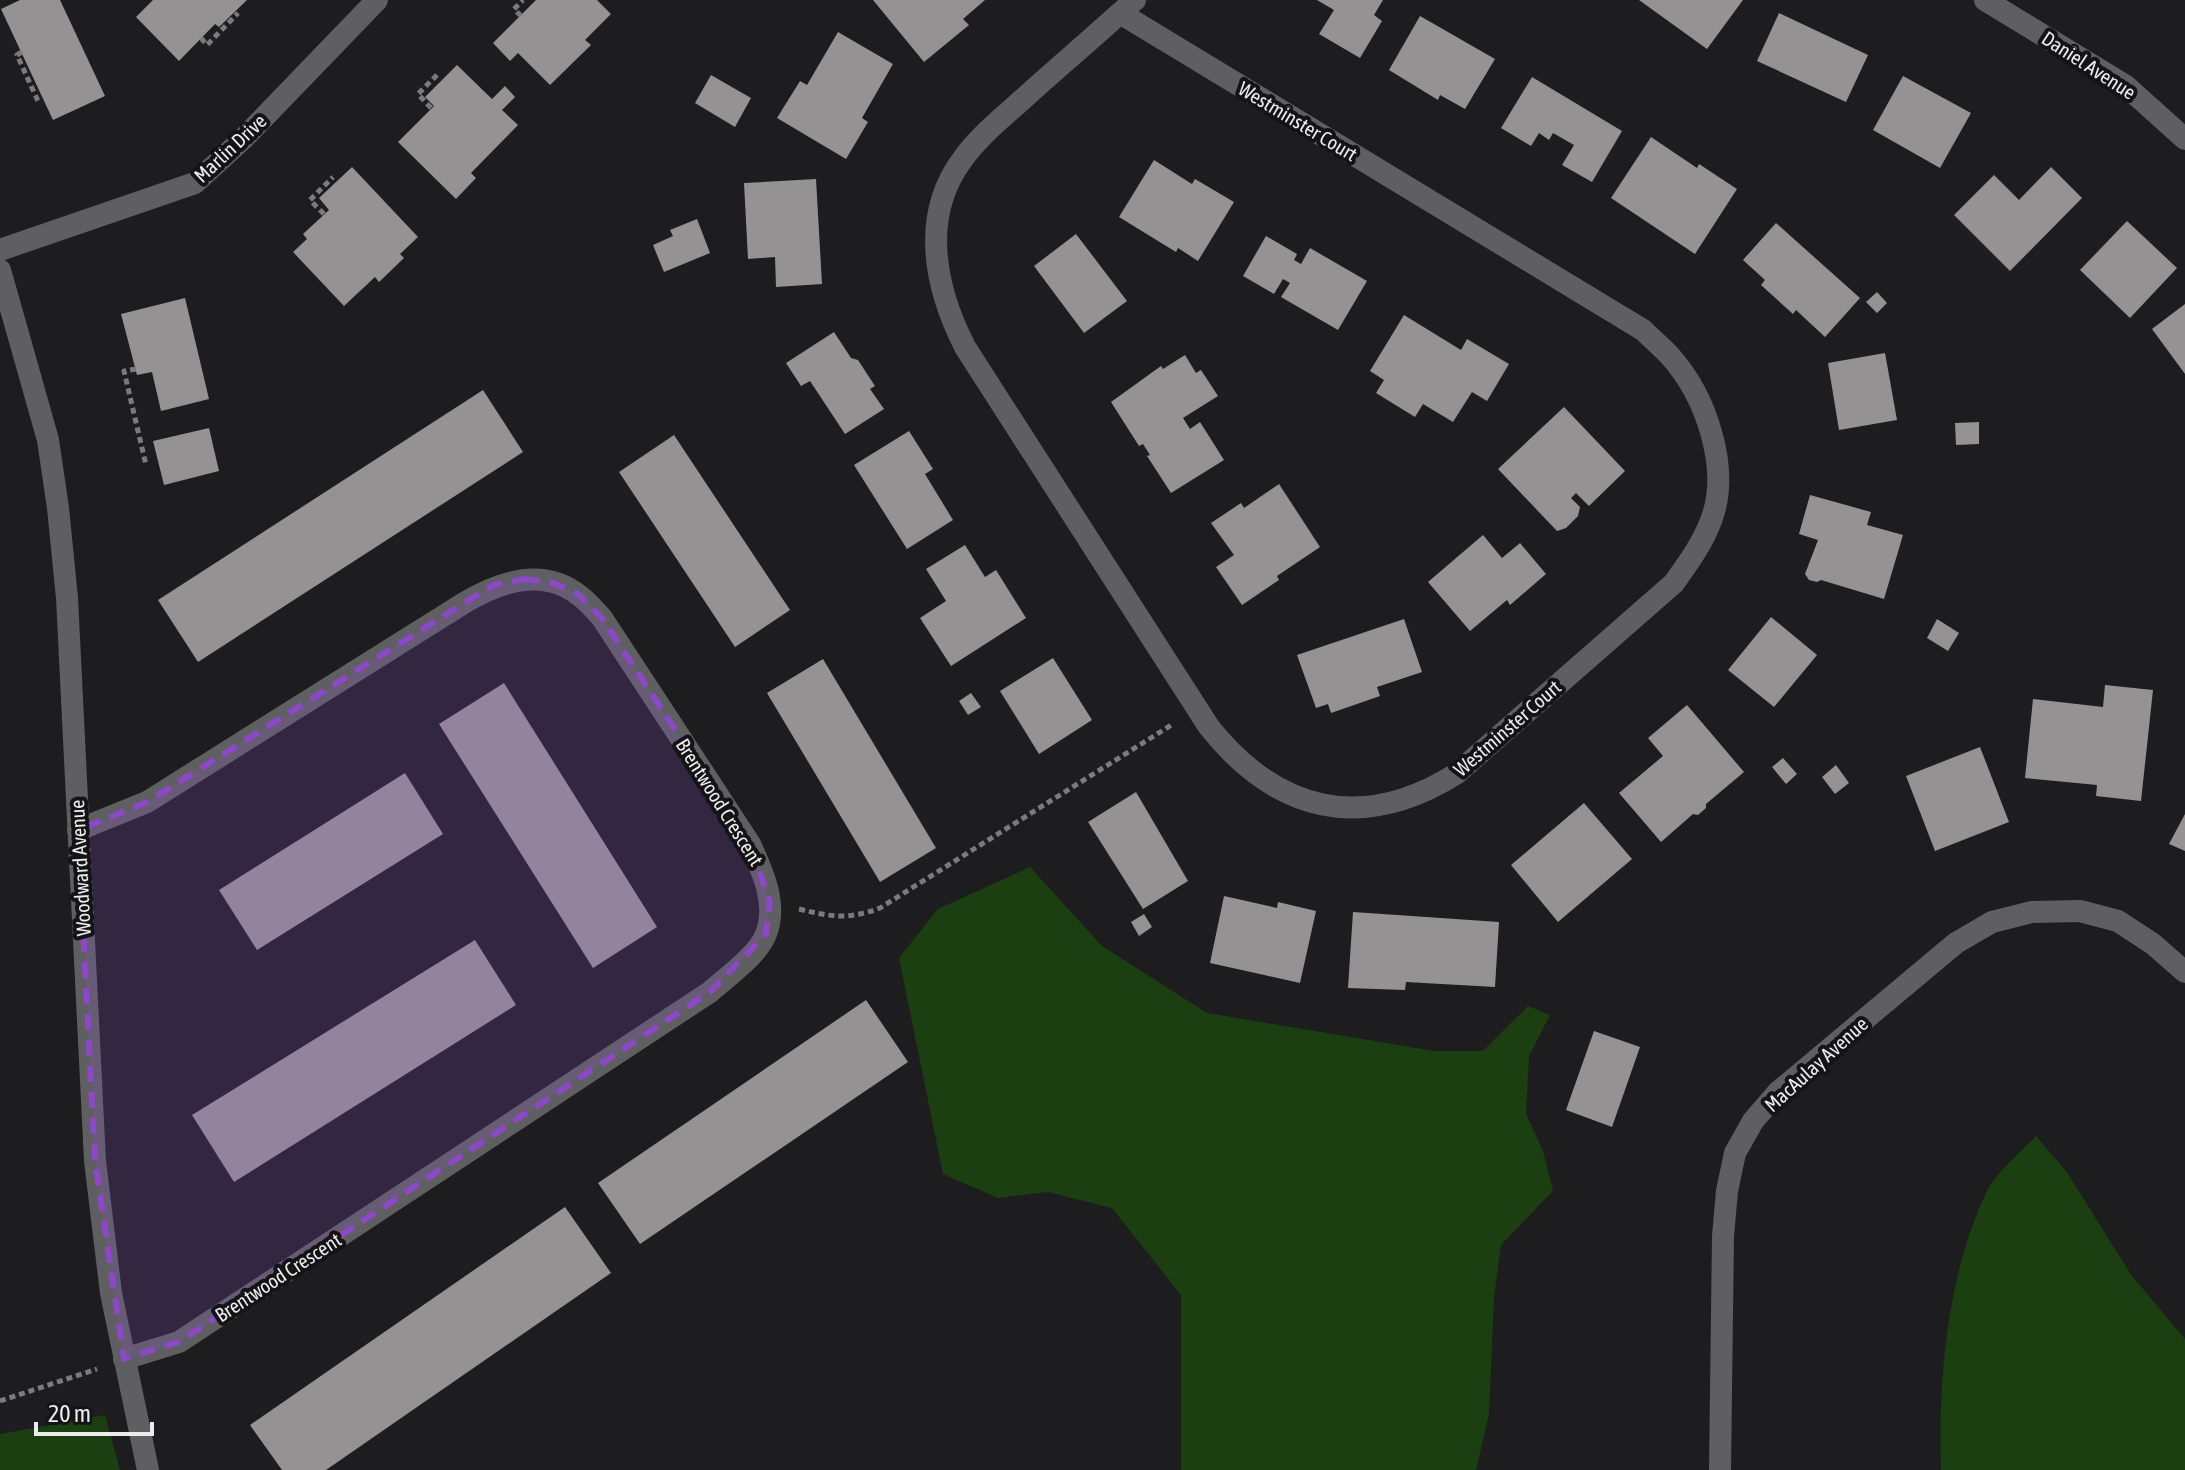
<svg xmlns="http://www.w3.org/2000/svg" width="2185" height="1470" viewBox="0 0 2185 1470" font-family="'Asap Condensed',sans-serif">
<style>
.green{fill:#1c3f11}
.building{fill:#959293}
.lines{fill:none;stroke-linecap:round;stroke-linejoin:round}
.path{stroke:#7b7b7c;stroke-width:5;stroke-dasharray:6 4;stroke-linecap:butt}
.minor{stroke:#5f5f62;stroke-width:22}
.tertiary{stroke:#5f5f62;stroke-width:22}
.marked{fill:#8c49c6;fill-opacity:0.2;stroke:#8c49c6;stroke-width:6;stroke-dasharray:16 10;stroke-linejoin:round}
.labels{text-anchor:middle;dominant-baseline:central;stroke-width:8;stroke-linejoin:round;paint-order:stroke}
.street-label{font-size:20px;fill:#ececed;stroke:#141416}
</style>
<rect width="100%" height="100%" fill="#1d1d1f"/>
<path class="green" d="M1030,867L1102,946L1207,1013L1434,1051H1483L1528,1006L1550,1015L1529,1056L1526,1114L1543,1151L1553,1191L1501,1245L1494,1297L1489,1414L1476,1470H1181V1295L1112,1208L1048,1192L998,1198L943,1174L899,958L938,909Z
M2036,1136L2066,1171L2132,1276L2185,1339V1470H1941C1938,1379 1947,1274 1987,1191C1995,1174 2022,1151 2036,1136Z
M105,1415L120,1470H0V1434Z"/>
<path class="building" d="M20,0H60L105,96L53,120L1,9Z
M153,0H247L219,27L215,24L179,61L136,17Z
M536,0H597L611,14L585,40L591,45L550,85L518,53L510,61L493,43Z
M873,0H985L963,19L969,25L924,62Z
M1317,0H1383L1374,15L1382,21L1360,58L1319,34L1334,10Z
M1639,0H1743L1707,49Z
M1779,13L1868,55L1846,102L1757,61Z
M1420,16L1495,59L1465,109L1440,95L1438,100L1389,70Z
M838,32L893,64L862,118L868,122L846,159L777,118L800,81L807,85Z
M457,65L492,99L505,86L515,97L502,110L518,125L471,173L476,178L456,199L398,142L434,106L425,97Z
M711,75L751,98L735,127L695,103Z
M1903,76L1971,113L1940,168L1873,130Z
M1532,77L1622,131L1592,182L1562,165L1574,145L1553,133L1549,140L1539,133L1531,146L1501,128Z
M1651,137L1697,168L1699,164L1737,189L1695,254L1611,198Z
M1154,160L1192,184L1195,179L1234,202L1198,261L1178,248L1176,252L1119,217Z
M352,167L418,237L400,254L404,258L379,282L375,277L344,306L293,252L307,239L303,234L329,210L319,198Z
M2051,167L2082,198L2010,271L1954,215L1994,175L2019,200Z
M816,179L822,284L776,287L775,257L748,259L744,183Z
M697,219L710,253L664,272L653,245L673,236L670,230Z
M2127,221L2177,268L2130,318L2080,270Z
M1776,223L1860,298L1825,337L1796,310L1793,314L1761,285L1765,280L1743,260Z
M1076,234L1127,301L1084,333L1034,266Z
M1266,236L1297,254L1294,260L1301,264L1310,248L1367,281L1338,330L1281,297L1290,283L1283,279L1274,294L1243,276Z
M1877,292L1887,303L1877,313L1866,302Z
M185,298L209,399L161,411L152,372L137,375L121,314Z
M2185,304V374L2152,329Z
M1404,315L1461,350L1467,339L1509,364L1487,401L1472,392L1453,422L1423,404L1415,417L1376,393L1384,380L1370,371Z
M834,332L851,358L858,360L875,386L870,389L884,409L845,434L810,381L801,386L786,363Z
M1885,353L1897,420L1839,430L1828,363Z
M1185,355L1196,373L1201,370L1218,396L1183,418L1190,429L1200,422L1224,460L1171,493L1147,456L1150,455L1143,444L1139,446L1111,402L1161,366L1163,369Z
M483,390L523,452L198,662L158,600Z
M1564,407L1625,471L1589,506L1576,493L1571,498L1580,507L1578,516L1566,528L1557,531L1498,469Z
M1979,422V444L1956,445L1955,423Z
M209,428L219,471L164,485L153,441Z
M909,431L933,469L925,474L953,520L907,549L854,465Z
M674,435L790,610L735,647L619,472Z
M1279,484L1320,547L1277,576L1279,580L1242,605L1216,567L1234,555L1211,523L1241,503L1244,508Z
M1810,495L1871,512L1867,525L1903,535L1884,599L1821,580L1817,582L1809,580L1805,574L1818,540L1799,534Z
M1483,535L1502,558L1520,543L1546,574L1510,605L1507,600L1470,631L1428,582Z
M965,545L985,577L996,570L1026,618L951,666L920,618L946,601L926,569Z
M1771,617L1817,655L1774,707L1728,670Z
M1404,619L1422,672L1377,687L1380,696L1331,713L1328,704L1316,708L1297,655Z
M1937,619L1959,633L1948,651L1927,638Z
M1053,658L1092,720L1039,754L1000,691Z
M823,659L936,848L880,882L767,693Z
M504,683L657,927L593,968L439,724Z
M2105,685L2153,690L2141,801L2096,796L2097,785L2025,778L2033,699L2103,707Z
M971,693L981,707L968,715L959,701Z
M1687,705L1744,772L1706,804V808L1698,815L1693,814L1661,842L1619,793L1663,756L1648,738Z
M1980,747L2009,822L1935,851L1906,776Z
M1783,758L1797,774L1786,784L1772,767Z
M1836,765L1849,783L1835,794L1822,777Z
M405,773L443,834L257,950L219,890Z
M1136,792L1188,881L1143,909L1088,822Z
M1584,803L1632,859L1558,922L1511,865Z
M2185,814V851L2169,844Z
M1224,896L1277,908L1278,902L1316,911L1300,983L1210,963Z
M1353,912L1499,922L1495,987L1406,982L1405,990L1348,988Z
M1144,914L1152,927L1139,936L1131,922Z
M475,940L516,1005L234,1182L192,1115Z
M866,1000L908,1062L640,1244L598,1183Z
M1594,1031L1640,1047L1612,1127L1566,1110Z
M565,1207L611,1273L326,1470H282L250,1425Z"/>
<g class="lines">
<path class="path" d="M521,16L514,9L523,0
M201,38L207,45L238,13
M22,52L17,55L38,101
M431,108L418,94L438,74
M324,214L310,200L333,177
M136,369L124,371L146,465
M799,909C832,917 847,920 880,908L1173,724
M0,1401L97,1369"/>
<path class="minor" d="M1985,0L2126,86L2185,139
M1120,13L1643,330C1652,339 1662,347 1670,356C1706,396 1730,467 1712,518C1703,543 1689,562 1674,583L1456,774C1361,833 1277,812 1209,727L965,347C935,288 920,217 962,160C978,137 1002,118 1023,99C1055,70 1088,42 1120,13L1135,0
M0,250L195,183L243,139L377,0
M78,830L147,802L464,603C499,582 543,566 580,596C588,602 595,610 602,618L750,844C762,870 778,904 766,934C758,955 727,977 710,992L179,1342L124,1359
M1720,1470L1723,1236L1727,1191L1735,1153L1753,1121L1778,1092L1956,943L1992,922L2032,912L2080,911L2118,921L2153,944L2185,972"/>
<path class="tertiary" d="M0,270L48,440L58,508L67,598L95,1161L111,1293L148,1470"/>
</g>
<path class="marked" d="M524,579L554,583L578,594L602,618L750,844L770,902L766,934L710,992L179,1342L124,1359L95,1161L78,830L147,802L493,585Z"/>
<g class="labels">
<g class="street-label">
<text transform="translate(2089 65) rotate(33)">Daniel Avenue</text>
<text transform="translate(1298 121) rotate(31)">Westminster Court</text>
<text transform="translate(230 148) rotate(-43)">Marlin Drive</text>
<text transform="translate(1507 728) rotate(-41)">Westminster Court</text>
<text transform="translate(720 802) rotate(58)">Brentwood Crescent</text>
<text transform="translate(80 868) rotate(-93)">Woodward Avenue</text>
<text transform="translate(1816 1064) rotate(-42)">MacAulay Avenue</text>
<text transform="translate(278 1277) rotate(-33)">Brentwood Crescent</text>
</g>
</g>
<path d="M36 1422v12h116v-12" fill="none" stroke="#ececed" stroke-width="4"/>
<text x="48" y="1422" font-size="24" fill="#ececed" stroke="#141416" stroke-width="6" paint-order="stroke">20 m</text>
</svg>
